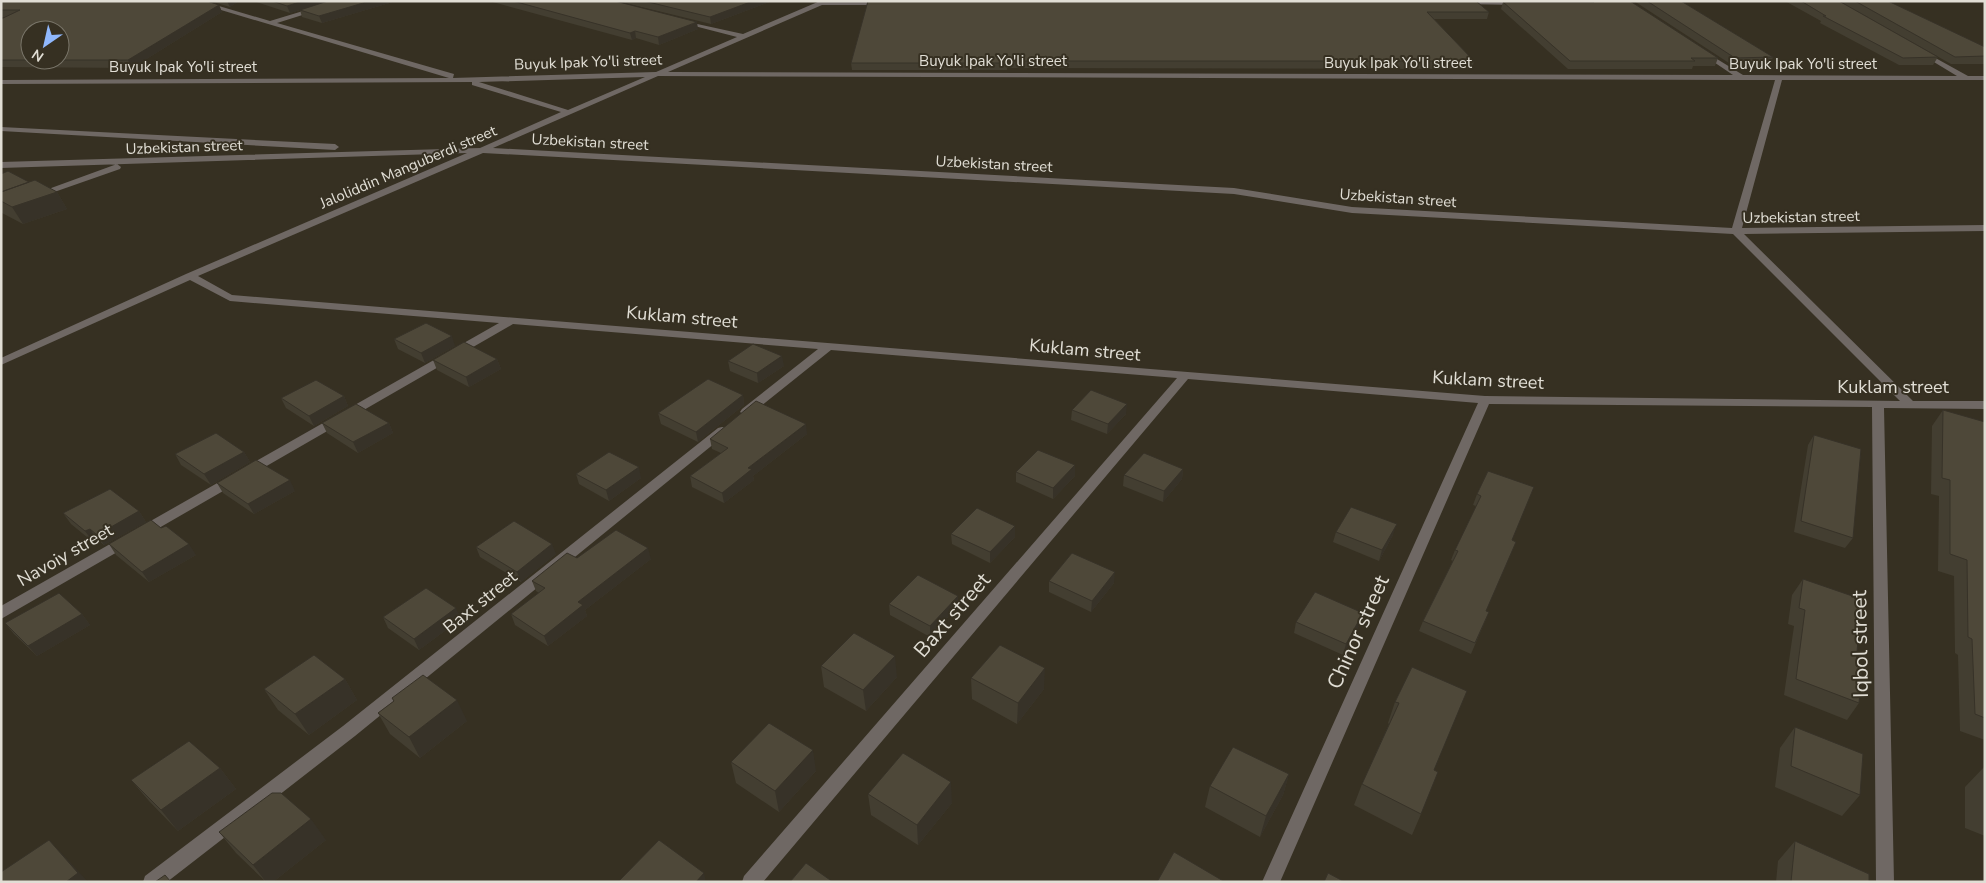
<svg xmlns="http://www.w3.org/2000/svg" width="1986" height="883" viewBox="0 0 1986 883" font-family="'Nunito Sans',sans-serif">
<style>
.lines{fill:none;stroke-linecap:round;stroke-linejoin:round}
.minor{fill:#6f6864;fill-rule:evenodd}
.wall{fill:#433e31}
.shaded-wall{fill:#373228}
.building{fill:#4e4839;stroke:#373228}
.labels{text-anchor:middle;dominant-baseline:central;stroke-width:4;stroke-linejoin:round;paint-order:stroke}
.far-street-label{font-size:15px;fill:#e1ded5;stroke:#363022}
.street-label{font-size:18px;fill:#e1ded5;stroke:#363022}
.near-street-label{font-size:21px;fill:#e1ded5;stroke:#363022}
</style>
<rect width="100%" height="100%" fill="#363022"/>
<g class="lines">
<path class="minor" d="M191,1H202L270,21L336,1H347L277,23L454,74L453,78L656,72L737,37L679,22V20L743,34L820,1H883L885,3L882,5H822L668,72L1733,75L1702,54V52L1704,51L1743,75L1957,76L1919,53L1917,52L1921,50L1968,76H1985V80H1782L1742,228L1985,225V231L1744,234L1913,401H1985V409L1884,408L1894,882H1876L1872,407L1489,404L1280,882H1262L1478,403L1188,379L763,882H742L744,876L1177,378L831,350L750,415L746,416L740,412L742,409L818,349L513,324L1,619V606L499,323L230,301L190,280L1,365V358L186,274L467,153L1,168V162L480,148L561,112L472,85V82L1,84V80L449,78ZM658,76L1742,80H1775L1732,228L1352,207L1234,188L493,148ZM645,77L568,110L479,82ZM483,153L1234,194L1352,213L1733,234L1900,401L1485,396L232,295L198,276Z
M1459,2L1521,1L1523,3L1520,5L1462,4Z
M1,127L335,144L339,147L335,150L1,131Z
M117,164L121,167L120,169L40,197L32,195Z
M722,427L726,428L728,431L726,434L355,736L167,882H143L145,876L343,726L718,428Z"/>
</g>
<path class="wall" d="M1,1L219,5L222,12L132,68L1,67V19L5,17H1Z
M210,1H239L230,7Z
M253,1H396L322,23L302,17L300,10L290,13Z
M489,1H615L698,29L659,45L636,38L632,40Z
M617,1H772L711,24Z
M868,1L1489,12L1487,19H1434L1474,61L1472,69L1007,68V70H852L851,63Z
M1591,1H1630L1718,58L1715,66H1693L1692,69H1568L1501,9L1503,2H1590Z
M1634,1H1681L1773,57L1770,65H1732Z
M1785,1H1839L1938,57L1933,65H1899L1820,23L1821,21Z
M1839,1H1888L1985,47V64H1951Z
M1,174L57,192L67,209L23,224L2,213L1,211Z
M394,339L455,346L425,363L398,349Z
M497,359L501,369L469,387L437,370L433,360Z
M728,361L784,366L758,383L730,371Z
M743,395L744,405L698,442L661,424L658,413Z
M344,396L348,406L314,426L286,408L281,398Z
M1072,410L1126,414L1107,434L1071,420Z
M1943,410L1985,422V740L1960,731L1958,655L1955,653L1954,576L1938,571L1939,496L1931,494L1932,426Z
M322,423H389L393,433L358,453L327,433Z
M807,434L753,476L754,480L724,503L692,487L690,476L721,453L712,449L710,439Z
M1814,435L1853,538L1845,548L1794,532L1808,445Z
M244,452L250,462L211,485L181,465L175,454Z
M1183,469L1182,479L1163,502L1123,486L1124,475Z
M1488,471L1512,540L1486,611L1489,612L1471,654L1419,631L1423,621L1453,561L1451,560L1455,550L1476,506L1473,505L1477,494Z
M1016,472L1075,476L1053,499L1016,482Z
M576,474L641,478L609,501L579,484Z
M217,483L295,491L254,514L223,493Z
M139,511L146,522L104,545L97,539L93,542L71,524L63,513Z
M1015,526V537L990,563L952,544L951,534Z
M1336,532L1393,535L1379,561L1333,542Z
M109,544L196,555L149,582L116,555Z
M476,547L556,554L521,582L480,557Z
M577,558L651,559L585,610L587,616L548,646L515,625L511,614L539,593L536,591L532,581Z
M1803,579L1856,666L1859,703L1847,720L1784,695L1794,626L1788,624L1792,595Z
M1049,581L1114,583L1091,612L1049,592Z
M958,596V606L930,637L890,615L889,604Z
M82,614L90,625L37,656L14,634L5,623Z
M383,617L461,619L419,650L388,628Z
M1296,622L1360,624L1343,655L1294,633Z
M821,666L897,677L866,711L824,687Z
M1412,667L1434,770L1421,814L1412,835L1354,805L1362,784L1389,724L1388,723L1395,702Z
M971,678L1044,689L1017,724L972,699Z
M345,679L357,700L309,735L278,710L264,689Z
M392,698L467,721L420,758L390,734L378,713L394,701Z
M1795,727L1860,795L1842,816L1775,787L1780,748Z
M731,762L816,771L779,812L736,783Z
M1985,766V836L1965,828V787Z
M220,768L236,789L178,831L149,801L131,780Z
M1289,774L1283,795L1260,837L1205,807L1210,786Z
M868,794L952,803L918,845L871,815Z
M219,832L326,840L273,882H266L236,853Z
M1795,841L1869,882H1776L1778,861Z"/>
<path class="shaded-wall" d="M227,1H239L230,7Z
M303,1H329L290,13L287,6Z
M370,1H396L322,23L319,16Z
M753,1H772L711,24L710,17Z
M219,5L222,12L132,68L128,60Z
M697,22L698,29L659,45L658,37Z
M635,31L636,38L632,40L630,33Z
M57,192L67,209L23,224L12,207Z
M452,336L455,346L425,363L421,353Z
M782,356L784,366L758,383L757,373Z
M497,359L501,369L469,387L466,377Z
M743,395L744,405L698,442L696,432Z
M344,396L348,406L314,426L309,416Z
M1127,404L1126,414L1107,434L1108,424Z
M389,423L393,433L358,453L353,442Z
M806,424L807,434L753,476L754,480L724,503L722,493L748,468Z
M244,452L250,462L211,485L204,474Z
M1075,465V476L1053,499V488Z
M639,467L641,478L609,501L606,490Z
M1183,469L1182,479L1163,502L1164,491Z
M290,480L295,491L254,514L248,504Z
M139,511L146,522L104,545L97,535Z
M1397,524L1393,535L1379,561L1382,550Z
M1015,526V537L990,563V552Z
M90,529L97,539L93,542L85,531Z
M189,544L196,555L149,582L142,572Z
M552,544L556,554L521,582L517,572Z
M648,548L651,559L585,610L587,616L548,646L544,636L578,602Z
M1115,572L1114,583L1091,612L1092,601Z
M958,596V606L930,637V626Z
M456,608L461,619L419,650L414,639Z
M1363,613L1360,624L1343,655L1346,644Z
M82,614L90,625L37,656L28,646Z
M895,656L897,677L866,711L863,690Z
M1045,668L1044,689L1017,724L1018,703Z
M345,679L357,700L309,735L295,714Z
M457,700L467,721L420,758L409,737Z
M813,750L816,771L779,812L775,791Z
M220,768L236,789L178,831L161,810Z
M1289,774L1283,795L1260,837L1266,816Z
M951,782L952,803L918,845L917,825Z
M311,819L326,840L273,882H266L253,865Z
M49,840L69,861L88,882H66Z
M704,873L706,882H696Z"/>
<path class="building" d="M1,1H207L219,5L128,60H60V30H30V60H1V19L20,10H1Z
M272,1H303L287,6Z
M328,1H370L319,16L300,10Z
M513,1H615L697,22L658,37L635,31L630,33Z
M644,1H753L710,17Z
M868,1H1476L1489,12H1427L1474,61H1007V63H851Z
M1592,1H1630L1718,58H1691L1695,61H1570L1503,2H1594Z
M1647,1H1681L1773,57L1735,58Z
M1801,1H1839L1938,57L1903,58L1823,16H1826Z
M1855,1H1888L1985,47V56L1955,57Z
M8,171L29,182L1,192V174Z
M35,180L57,192L12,207L1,201V192Z
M426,323L452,336L421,353L394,339Z
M464,342L497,359L466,377L433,360Z
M753,344L782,356L757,373L728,361Z
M708,379L743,395L696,432L658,413Z
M316,380L344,396L309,416L281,398Z
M1091,390L1127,404L1108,424L1072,410Z
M756,401L806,424L748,468L752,469L722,493L690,476L728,448L710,439Z
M356,404L389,423L353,442L322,423Z
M1943,410L1985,422V718L1975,714L1972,639L1968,637L1967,560L1950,554V480L1942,478Z
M216,433L244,452L204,474L175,454Z
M1814,435L1861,449L1853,538L1801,521Z
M1038,450L1075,465L1053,488L1016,472Z
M609,452L639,467L606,490L576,474Z
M1144,453L1183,469L1164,491L1124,475Z
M256,460L290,480L248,504L217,483Z
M1488,471L1534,487L1512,540L1516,542L1486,611L1489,612L1475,643L1423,621L1458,551L1455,550L1481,496L1477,494Z
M110,489L139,511L97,535L90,529L85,531L63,513Z
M1351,507L1397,524L1382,550L1336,532Z
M977,508L1015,526L990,552L951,534Z
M151,520L161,528L166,526L189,544L142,572L109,544Z
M514,521L552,544L517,572L476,547Z
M616,530L648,548L578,602L583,605L544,636L511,614L545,588L532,581L567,553L577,558Z
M1072,553L1115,572L1092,601L1049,581Z
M918,575L958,596L930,626L889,604Z
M1803,579L1861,599L1856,666L1862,669L1859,703L1796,679L1805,610L1799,608Z
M426,588L456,608L414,639L383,617Z
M1315,592L1363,613L1346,644L1296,622Z
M59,593L82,614L28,646L5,623Z
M854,633L895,656L863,690L821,666Z
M1000,645L1045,668L1018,703L971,678Z
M314,655L345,679L295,714L264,689Z
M1412,667L1467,691L1434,770L1438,772L1421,814L1362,784L1399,703L1395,702Z
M423,675L457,700L409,737L378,713L394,701L392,698Z
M769,723L813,750L775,791L731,762Z
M1795,727L1863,754L1860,795L1791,766Z
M189,741L220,768L161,810L131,780Z
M1233,747L1289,774L1266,816L1210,786Z
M903,753L951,782L917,825L868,794Z
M272,793H281L311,819L253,865L219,832Z
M49,840L78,873L66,882H1V872Z
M659,840L704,873L696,882H618Z
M1795,841L1869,874V882H1791Z
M1174,852L1225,882H1157Z
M806,863L833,882H790Z
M1328,873L1345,882H1324Z
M165,875L171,882H155Z"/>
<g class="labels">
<g class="far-street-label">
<text x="993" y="61">Buyuk Ipak Yo'li street</text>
<text transform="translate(588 62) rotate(-2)">Buyuk Ipak Yo'li street</text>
<text x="1398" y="63">Buyuk Ipak Yo'li street</text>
<text x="1803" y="64">Buyuk Ipak Yo'li street</text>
<text x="183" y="67">Buyuk Ipak Yo'li street</text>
<text transform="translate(590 142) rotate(3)">Uzbekistan street</text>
<text transform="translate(184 147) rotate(-2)">Uzbekistan street</text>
<text transform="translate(994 164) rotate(3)">Uzbekistan street</text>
<text transform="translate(408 167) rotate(-23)">Jaloliddin Manguberdi street</text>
<text transform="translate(1398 198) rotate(4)">Uzbekistan street</text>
<text transform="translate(1801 217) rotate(-1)">Uzbekistan street</text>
</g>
<g class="street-label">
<text transform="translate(682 317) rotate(5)">Kuklam street</text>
<text transform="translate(1085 350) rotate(5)">Kuklam street</text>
<text transform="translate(1488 380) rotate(3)">Kuklam street</text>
<text x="1893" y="387">Kuklam street</text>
<text transform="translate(65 555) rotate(-30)">Navoiy street</text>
<text transform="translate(480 602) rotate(-39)">Baxt street</text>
</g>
<g class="near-street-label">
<text transform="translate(952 615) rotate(-49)">Baxt street</text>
<text transform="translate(1358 632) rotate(-66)">Chinor street</text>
<text transform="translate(1860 644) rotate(-91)">Iqbol street</text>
</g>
</g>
<rect width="1986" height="883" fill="none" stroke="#e1ded5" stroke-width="5"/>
<g transform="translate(45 45) rotate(214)"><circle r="24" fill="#363022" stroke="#7a766a"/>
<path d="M0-4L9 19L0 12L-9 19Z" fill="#90b8fd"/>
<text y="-8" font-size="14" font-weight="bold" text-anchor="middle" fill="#e1ded5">N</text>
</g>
</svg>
